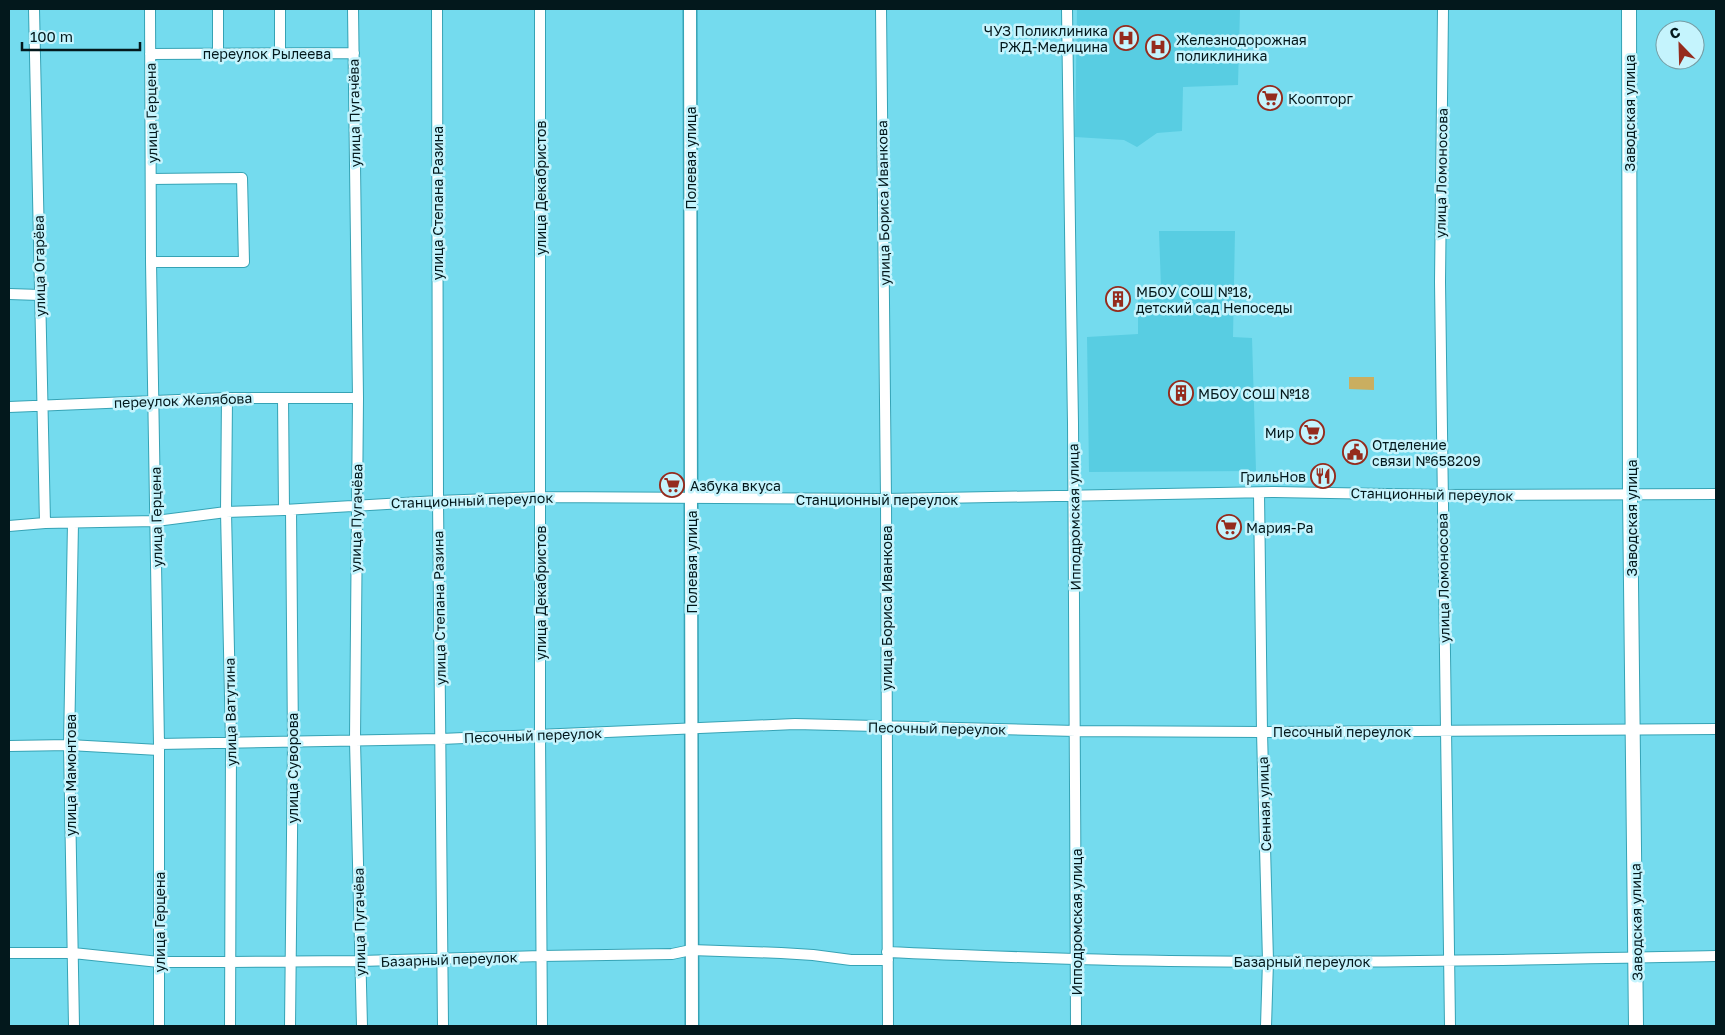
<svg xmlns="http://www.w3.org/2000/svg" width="1725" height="1035" viewBox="0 0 1725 1035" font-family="'Golos Text',sans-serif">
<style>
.built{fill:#58cde2}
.park{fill:#caae60}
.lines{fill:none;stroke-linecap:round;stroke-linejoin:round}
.minor-casing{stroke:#36a3b5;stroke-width:12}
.tertiary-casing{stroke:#36a3b5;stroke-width:15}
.secondary-casing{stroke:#36a3b5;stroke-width:16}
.minor{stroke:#fff;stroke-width:10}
.tertiary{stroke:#fff;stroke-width:12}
.secondary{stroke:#fff;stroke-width:14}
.labels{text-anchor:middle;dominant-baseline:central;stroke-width:5;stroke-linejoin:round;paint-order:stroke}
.poi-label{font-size:14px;fill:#03181c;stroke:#c5f4fd;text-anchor:start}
.street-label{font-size:14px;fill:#03181c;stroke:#c5f4fd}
</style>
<rect width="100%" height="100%" fill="#74dbee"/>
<path class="built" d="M1077,9H1240L1238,85L1183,87L1182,131L1157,133L1137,147L1124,140L1075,137Z
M1159,231H1235L1233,337L1252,338L1256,471L1089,472L1087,337L1138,334V288H1161Z"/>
<path class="park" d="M1349,377H1374V390L1349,389Z"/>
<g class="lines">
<defs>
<path id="minor" d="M34,9L45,523
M150,9L151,262L159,744V1026
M353,9L358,398L355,741L362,1026
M437,9L438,501L443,1026
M540,9V735L542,1026
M881,9L886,499L888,1026
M1067,9C1068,147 1071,285 1073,423C1075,624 1075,825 1076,1026
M1443,9L1440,282L1450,1026
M218,53V9
M280,53V9
M150,54L354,53
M151,262H244L242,178L151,179
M9,294L40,295
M227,398L226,512L231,743L230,1026
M283,398L284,510
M9,407L227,398H358
M1259,493L1262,732L1268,961L1266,1026
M73,523L69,745L74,1026
M9,526L45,523L156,521L226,512L284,510L438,501L540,497L886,499L1274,492L1442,495L1716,494
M159,744L441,739L795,724L1076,731L1262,732L1716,729
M9,746L69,745L159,750
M887,952C950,955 1012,957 1075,959C1288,965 1502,960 1716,956
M9,953H73L159,962H230L360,961L541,956L672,954L691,950L781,953L813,955L851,960H888
M290,1026L293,742L291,510"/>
<path id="tertiary" d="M690,9L692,1026"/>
<path id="secondary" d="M1629,9L1630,495L1636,1026"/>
</defs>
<use href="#minor" class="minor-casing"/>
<use href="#tertiary" class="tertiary-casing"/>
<use href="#secondary" class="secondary-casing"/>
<use href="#minor" class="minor"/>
<use href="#tertiary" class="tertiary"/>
<use href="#secondary" class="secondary"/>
</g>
<defs>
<symbol id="hospital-ring" viewBox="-11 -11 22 22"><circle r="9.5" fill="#c5f4fd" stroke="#952b1d" stroke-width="1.5"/><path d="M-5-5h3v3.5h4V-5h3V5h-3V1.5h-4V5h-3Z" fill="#952b1d"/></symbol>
<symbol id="supermarket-ring" viewBox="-11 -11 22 22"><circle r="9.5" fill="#c5f4fd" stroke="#952b1d" stroke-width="1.5"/><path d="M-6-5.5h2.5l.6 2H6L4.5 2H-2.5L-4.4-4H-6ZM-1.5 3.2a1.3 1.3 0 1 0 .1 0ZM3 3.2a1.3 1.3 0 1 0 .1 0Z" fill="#952b1d"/></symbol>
<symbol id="building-ring" viewBox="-11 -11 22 22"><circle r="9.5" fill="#c5f4fd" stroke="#952b1d" stroke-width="1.5"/><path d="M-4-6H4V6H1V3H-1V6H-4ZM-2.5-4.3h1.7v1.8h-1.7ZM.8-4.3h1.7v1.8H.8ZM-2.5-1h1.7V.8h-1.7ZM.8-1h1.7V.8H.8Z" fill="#952b1d"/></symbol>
<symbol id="civic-ring" viewBox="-11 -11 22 22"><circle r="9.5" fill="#c5f4fd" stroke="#952b1d" stroke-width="1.5"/><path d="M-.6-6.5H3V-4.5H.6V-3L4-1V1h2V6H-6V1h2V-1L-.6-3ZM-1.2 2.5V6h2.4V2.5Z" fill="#952b1d"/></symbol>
<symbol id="restaurant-ring" viewBox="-11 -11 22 22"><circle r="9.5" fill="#c5f4fd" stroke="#952b1d" stroke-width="1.5"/><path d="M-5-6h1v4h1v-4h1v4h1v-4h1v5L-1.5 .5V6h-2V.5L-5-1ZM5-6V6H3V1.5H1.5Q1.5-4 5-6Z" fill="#952b1d"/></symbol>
</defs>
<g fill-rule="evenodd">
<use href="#hospital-ring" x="1112" y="24" width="28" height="28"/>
<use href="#hospital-ring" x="1144" y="33" width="28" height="28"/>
<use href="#supermarket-ring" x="1256" y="84" width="28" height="28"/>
<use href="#building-ring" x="1104" y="285" width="28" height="28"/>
<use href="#building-ring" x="1167" y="379" width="28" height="28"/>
<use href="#supermarket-ring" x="1298" y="418" width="28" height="28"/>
<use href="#civic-ring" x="1341" y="438" width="28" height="28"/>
<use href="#restaurant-ring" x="1309" y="462" width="28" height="28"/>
<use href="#supermarket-ring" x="658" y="471" width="28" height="28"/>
<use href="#supermarket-ring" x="1215" y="513" width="28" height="28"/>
</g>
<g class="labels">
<g class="poi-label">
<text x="1108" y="30" text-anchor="end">ЧУЗ Поликлиника<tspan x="1108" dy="16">РЖД-Медицина</tspan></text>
<text x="1176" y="39">Железнодорожная<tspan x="1176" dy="16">поликлиника</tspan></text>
<text x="1288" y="98">Коопторг</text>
<text x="1136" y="291">МБОУ СОШ №18,<tspan x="1136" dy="16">детский сад Непоседы</tspan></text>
<text x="1198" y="393">МБОУ СОШ №18</text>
<text x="1294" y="432" text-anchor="end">Мир</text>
<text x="1372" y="444">Отделение<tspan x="1372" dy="16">связи №658209</tspan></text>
<text x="1306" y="476" text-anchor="end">ГрильНов</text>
<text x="690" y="485">Азбука вкуса</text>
<text x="1246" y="527">Мария-Ра</text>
</g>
<g class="street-label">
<text x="267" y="53">переулок Рылеева</text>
<text transform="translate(151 113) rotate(-91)">улица Герцена</text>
<text transform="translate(354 113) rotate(-91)">улица Пугачёва</text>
<text transform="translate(1629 113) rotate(-90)">Заводская улица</text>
<text transform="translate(690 158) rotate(-90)">Полевая улица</text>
<text transform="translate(1441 173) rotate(-89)">улица Ломоносова</text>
<text transform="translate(540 188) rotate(-90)">улица Декабристов</text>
<text transform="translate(437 203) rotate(-90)">улица Степана Разина</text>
<text transform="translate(883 203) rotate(-91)">улица Бориса Иванкова</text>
<text transform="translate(39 266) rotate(-91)">улица Огарёва</text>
<text transform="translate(183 400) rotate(-2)">переулок Желябова</text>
<text transform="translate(1432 494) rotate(1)">Станционный переулок</text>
<text x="877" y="499">Станционный переулок</text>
<text transform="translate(472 500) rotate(-2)">Станционный переулок</text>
<text transform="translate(156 517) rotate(-91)">улица Герцена</text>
<text transform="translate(1074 517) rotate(-91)">Ипподромская улица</text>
<text transform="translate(356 518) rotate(-89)">улица Пугачёва</text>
<text transform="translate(1631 518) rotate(-90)">Заводская улица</text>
<text transform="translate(691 562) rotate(-90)">Полевая улица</text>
<text transform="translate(1443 578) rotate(-91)">улица Ломоносова</text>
<text transform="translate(540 593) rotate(-90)">улица Декабристов</text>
<text transform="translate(439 608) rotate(-91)">улица Степана Разина</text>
<text transform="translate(886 608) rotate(-90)">улица Бориса Иванкова</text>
<text transform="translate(230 712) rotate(-91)">улица Ватутина</text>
<text transform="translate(937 728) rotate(1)">Песочный переулок</text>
<text x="1342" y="731">Песочный переулок</text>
<text transform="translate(533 735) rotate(-2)">Песочный переулок</text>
<text transform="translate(292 768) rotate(-90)">улица Суворова</text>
<text transform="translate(70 775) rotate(-90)">улица Мамонтова</text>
<text transform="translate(1264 804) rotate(-92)">Сенная улица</text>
<text transform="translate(159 922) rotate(-90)">улица Герцена</text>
<text transform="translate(359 922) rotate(-91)">улица Пугачёва</text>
<text transform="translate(1076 922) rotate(-90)">Ипподромская улица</text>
<text transform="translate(1636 922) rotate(-91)">Заводская улица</text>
<text transform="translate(449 959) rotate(-2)">Базарный переулок</text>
<text x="1302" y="961">Базарный переулок</text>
</g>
</g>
<rect width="1725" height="1035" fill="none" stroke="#03181c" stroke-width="20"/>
<g transform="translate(1680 45) rotate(337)"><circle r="24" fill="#c5f4fd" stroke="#779ca3"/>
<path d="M0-4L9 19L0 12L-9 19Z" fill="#952b1d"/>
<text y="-8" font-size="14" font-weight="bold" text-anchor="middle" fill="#03181c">С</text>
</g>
<path d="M22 42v8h118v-8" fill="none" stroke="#03181c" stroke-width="2.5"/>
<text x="30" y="42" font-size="15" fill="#03181c" stroke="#c5f4fd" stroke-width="4" paint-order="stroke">100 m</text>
</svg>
